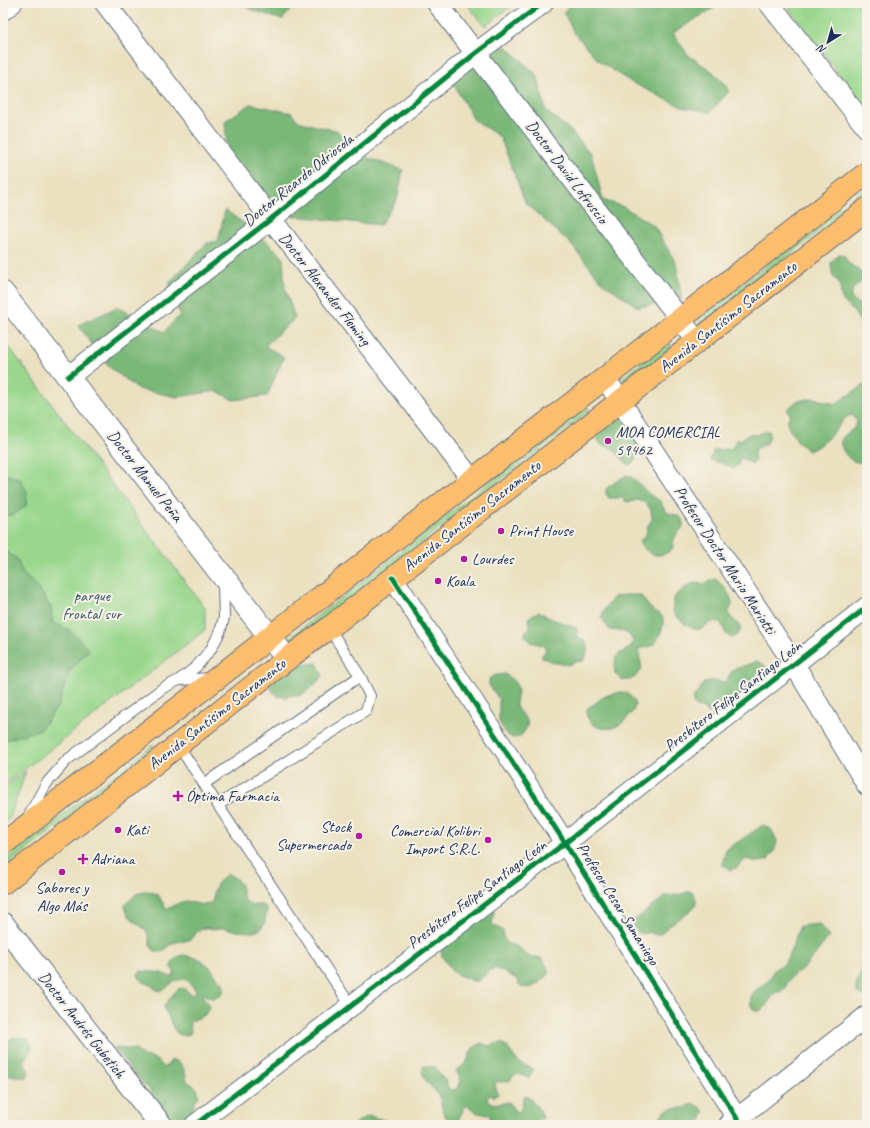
<svg xmlns="http://www.w3.org/2000/svg" width="870" height="1128" viewBox="0 0 870 1128" font-family="Caveat,sans-serif">
<style>
.green{fill:#99d78c;stroke:#5a8375}
.forest{fill:#7ab878;stroke:#4a746b}
.lines{fill:none;stroke-linecap:round;stroke-linejoin:round}
.service-casing{stroke:#636d80;stroke-width:12}
.minor-casing{stroke:#636d80;stroke-width:22}
.tertiary-casing{stroke:#636d80;stroke-width:24}
.primary-casing{stroke:#636d80;stroke-width:24}
.service{stroke:#fff;stroke-width:10}
.minor{stroke:#fff;stroke-width:20}
.tertiary{stroke:#fff;stroke-width:22}
.primary{stroke:#fbbd6e;stroke-width:22}
.cycleway-casing{stroke:#f7f3e8;stroke-width:8}
.cycleway{stroke:#00873e;stroke-width:5}
.poi-dot{fill:#b5179e;stroke:#f7f3e8;stroke-width:1.5}
.labels{text-anchor:middle;dominant-baseline:central;stroke-width:4;stroke-linejoin:round;paint-order:stroke}
.street-label{font-size:16px;fill:#1b2f5e;stroke:#f7f3e8}
.poi-label{font-size:16px;fill:#1b2f5e;stroke:#f7f3e8;text-anchor:start}
.park-label{font-size:16px;fill:#3a596a;stroke:#f7f3e8}
</style>
<rect width="100%" height="100%" fill="#f7f3e8"/>
<filter id="ink" filterUnits="userSpaceOnUse"><feTurbulence type="fractalNoise" baseFrequency=".025" numOctaves="2"/><feDisplacementMap in="SourceGraphic" scale="8" xChannelSelector="R" yChannelSelector="G"/><feConvolveMatrix kernelMatrix="1 2 1 2 8 2 1 2 1" color-interpolation-filters="sRGB"/></filter>
<filter id="wash" filterUnits="userSpaceOnUse"><feTurbulence type="fractalNoise" baseFrequency=".012" numOctaves="4" result="noise"/><feDisplacementMap in="SourceGraphic" scale="16" xChannelSelector="R" yChannelSelector="G"/><feGaussianBlur stdDeviation="0.9" result="paint"/><feColorMatrix in="noise" values="0 0 0 0 0 0 0 0 0 0 0 0 0 0 0 0 0 1.4 0 .05"/><feComposite in="paint" operator="in"/></filter>
<g filter="url(#wash)">
<rect width="100%" height="100%" fill="#eae1c0"/>
<path class="green" d="M466,3H515L485,26Z
M785,3H867V111Z
M867,187V194L703,322H699V318Z
M3,339L205,608V630L3,786Z
M668,343L671,344V347L626,383L624,381L623,378Z
M586,407H588L589,411L290,645H289L286,641L287,640Z
M153,745V746L144,759L3,868V861Z
M26,771L10,818L3,823V789Z"/>
<path class="forest" d="M239,3H295V5L282,20L250,9Z
M570,3H722L673,33L688,55L713,72L730,90L710,112L682,107L631,82L600,62L574,33L564,13Z
M506,46L537,75L546,111L569,129L591,154L603,200L624,207L654,226L676,263L682,300L638,307L603,283L569,242L526,204L500,137L474,120L454,85L477,51Z
M251,104L292,113L298,121L319,127L336,130L368,158L403,170L397,200L380,225L274,214L248,195L229,185L225,121Z
M225,210L259,234L283,257L285,288L295,318L265,346L284,357L267,396L233,400L217,391L177,397L138,389L108,366L78,325L118,307L164,332L180,315L169,283L207,243L218,241Z
M839,254L844,255L848,263L863,273L865,277C860,285 850,287 851,298C856,303 860,306 867,305V329L861,323L854,312L844,302L841,296L840,286L838,281L833,277L831,266V262Z
M867,383V460C861,463 854,463 849,458C846,456 845,453 843,450C838,441 842,437 849,432C853,430 855,426 857,422L855,418L851,415C844,417 840,425 835,431C828,438 819,447 809,451L797,442L796,438L789,429L787,422L790,414L787,410L797,401L813,398L835,404Z
M621,413L645,440C643,443 640,446 638,449C635,455 637,460 630,465C622,461 620,454 613,449C610,446 605,446 601,445L592,430Z
M765,431H769C772,442 764,446 755,449L754,454L755,462L752,464L740,457L739,464L733,469L727,465L710,460L714,450L731,449L737,440L742,439L749,434L757,435Z
M4,474L19,478L27,491L26,506L13,515L3,516V475Z
M627,475C636,478 642,488 649,494C652,497 657,498 660,501C662,504 663,508 666,511C671,517 681,512 683,522C684,530 678,531 675,537C673,541 674,545 672,549C670,551 667,553 664,554C653,557 648,553 641,545L640,541L646,534L648,525L652,520L651,510L646,503L638,500L630,502L625,501L622,498H609L606,494V489L609,486Z
M3,551H5L17,559L23,574L34,584L44,596L51,608L53,623L70,630L89,650L70,671L58,706L41,729L3,741Z
M715,579C722,584 733,596 732,605C731,609 728,611 729,614C730,618 738,622 741,629L739,633L733,638C723,636 725,628 720,622C709,620 709,625 701,629C694,632 675,618 673,611C672,606 674,600 675,596L686,587L691,584L694,583L703,584Z
M625,595H640C644,600 649,608 655,612C658,613 660,613 662,616C666,622 659,641 653,645C649,647 643,648 638,649L642,669L634,678L623,681L614,672C615,668 615,662 616,658C618,650 629,654 633,642C629,630 620,631 610,630L601,617L606,607L614,597Z
M539,611L549,618L577,628L578,637C590,640 589,653 583,661L574,662L569,665L552,662L541,657L546,650L544,646L531,642L525,636L526,631L530,627L528,618Z
M757,661L767,667L758,681L722,710L712,711L708,713L702,708C696,708 692,705 693,698L704,683C711,679 717,682 725,682L733,670Z
M317,663L323,676L311,688L300,696L291,695L287,697L278,696L274,693L268,685L283,672L299,665Z
M505,674C514,681 520,684 517,697C517,700 515,703 516,706C520,717 535,718 523,733C520,737 517,738 512,738L505,733L499,721V699L489,685V679L493,676L497,675Z
M620,692C625,692 628,693 631,697C633,699 635,702 635,705C635,712 620,727 612,728C602,730 591,727 587,716C586,713 586,710 588,708C590,706 590,706 593,705C597,702 601,698 606,696C610,694 616,694 620,692Z
M763,825L771,829L777,841L775,849L773,853L768,860L764,861L759,862L746,859L736,868L731,870L726,866L722,865L726,850Z
M228,874C233,876 239,880 241,886C243,891 241,896 246,901C253,909 261,902 265,907C268,910 267,912 266,915C265,918 266,922 264,924C258,936 247,931 236,931V930C231,930 228,929 223,928C220,928 217,929 214,929C211,929 209,927 205,928C195,930 195,938 188,940C184,942 178,941 173,943C167,946 164,955 155,951C147,947 152,934 143,928C135,921 126,917 125,905L136,894L149,891L157,894L167,909C174,907 178,902 185,901C193,901 202,908 210,903C214,901 213,895 214,891C216,885 222,877 228,874Z
M687,892H692C706,908 680,916 671,924C667,927 664,933 659,934C655,935 652,934 650,932C641,935 639,934 633,927V921L666,896L679,895Z
M494,907C495,914 492,918 492,924C495,927 499,928 503,931L504,939L506,943L518,947L528,956L541,958C545,963 548,967 549,974C542,981 532,992 521,986C518,984 518,980 515,978C514,977 497,969 495,968L491,970L478,981H473L456,974L452,971L442,956L441,949Z
M819,924L829,937L805,967L792,976L787,983L786,988L783,991L775,993C772,997 764,1010 759,1011C750,1012 749,1000 752,995C755,989 763,986 768,981C772,978 771,974 774,970C776,967 779,967 782,966C789,960 796,935 800,926Z
M183,955L200,959L210,967L217,977L223,983L224,987L223,992C218,999 211,1000 204,994H201L208,1004L209,1008L205,1015L189,1022L191,1030L190,1034C176,1039 173,1028 169,1018C167,1014 165,1011 164,1006L175,992L178,989L183,988L192,995L196,993L195,989L186,979C182,979 177,980 173,982C168,985 164,993 157,990C154,988 152,986 149,984C143,982 140,981 138,974L141,971C153,973 159,970 170,977L174,976V971L171,968C171,961 176,957 183,955Z
M867,963V995C846,998 861,973 865,964Z
M13,1038H26C38,1050 27,1053 23,1063C27,1068 31,1072 27,1077C18,1079 11,1072 3,1076V1051L9,1040Z
M481,1043L489,1046L500,1043H502L507,1047L518,1062L533,1069L529,1079C524,1076 519,1072 513,1076C512,1078 511,1080 509,1081C504,1083 500,1081 496,1082L495,1086L497,1090L498,1094L494,1097L491,1095L487,1097L488,1101C495,1106 502,1103 509,1102L514,1110L517,1112L521,1110L523,1098L525,1096C531,1097 531,1101 534,1104C539,1109 542,1111 543,1118L534,1122L532,1125H488C489,1121 492,1118 489,1114L478,1113L468,1106H465L458,1120C455,1121 450,1121 447,1118C440,1112 443,1102 438,1095C433,1086 418,1078 424,1066L435,1067L440,1075L445,1080L447,1087L451,1090L457,1089C463,1083 459,1076 456,1070L464,1065L467,1061L472,1049Z
M114,1048H119L136,1050L142,1055L155,1059L164,1067L168,1065L170,1061C182,1057 185,1073 187,1081C194,1087 198,1086 199,1096L194,1103L191,1116L189,1119L175,1122L171,1120L160,1111L154,1099L151,1091L138,1078Z
M693,1103L697,1105L704,1111C703,1118 701,1122 695,1125H658C659,1115 664,1109 675,1108C678,1108 681,1108 685,1108C688,1107 690,1104 693,1103Z
M370,1116L387,1121L395,1125H353L365,1117Z"/>
</g>
<g filter="url(#ink)">
<g class="lines">
<defs>
<path id="service" d="M179,680L196,667L211,649L220,632L224,618L223,583
M178,745L351,1006
M204,784L360,676
M218,805L366,711L370,696L360,676L329,628
M28,817L46,784L67,760L163,688L179,680L210,678"/>
<path id="minor" d="M105,3L472,480
M437,3L697,341
M769,3L867,128
M3,10L12,3
M68,377L271,219L476,53L543,3
M605,378L794,664L867,785
M393,578L565,843L741,1125
M195,1125L565,843L867,607
M729,1125L867,1016"/>
<path id="tertiary" d="M3,293L287,659
M3,924L161,1125"/>
<path id="primary" d="M3,844L270,637L382,549L605,378L867,173
M3,883L287,659L329,628L867,209"/>
</defs>
<use href="#service" class="service-casing"/>
<use href="#minor" class="minor-casing"/>
<use href="#tertiary" class="tertiary-casing"/>
<use href="#primary" class="primary-casing"/>
<use href="#service" class="service"/>
<use href="#minor" class="minor"/>
<use href="#tertiary" class="tertiary"/>
<use href="#primary" class="primary"/>
<defs>
<path id="cycleway" d="M68,377L271,219L476,53L543,3
M393,578L565,843L741,1125
M195,1125L565,843L867,607"/>
</defs>
<use href="#cycleway" class="cycleway-casing"/>
<use href="#cycleway" class="cycleway"/>
</g>
</g>
<g class="poi-dot">
<circle cx="608" cy="441" r="4"/>
<circle cx="501" cy="531" r="4"/>
<circle cx="464" cy="559" r="4"/>
<circle cx="438" cy="581" r="4"/>
<path d="M176 790h4v4h4v4h-4v4h-4v-4h-4v-4h4z"/>
<circle cx="118" cy="830" r="4"/>
<circle cx="359" cy="836" r="4"/>
<circle cx="488" cy="840" r="4"/>
<path d="M81 853h4v4h4v4h-4v4h-4v-4h-4v-4h4z"/>
<circle cx="62" cy="872" r="4"/>
</g>
<g class="labels">
<g class="street-label">
<text transform="translate(567 172) rotate(53)">Doctor David Lofruscio</text>
<text transform="translate(298 180) rotate(-39)">Doctor Ricardo Odriosola</text>
<text transform="translate(325 289) rotate(52)">Doctor Alexander Fleming</text>
<text transform="translate(728 317) rotate(-38)">Avenida Santísimo Sacramento</text>
<text transform="translate(145 476) rotate(52)">Doctor Manuel Peña</text>
<text transform="translate(472 516) rotate(-38)">Avenida Santísimo Sacramento</text>
<text transform="translate(725 560) rotate(57)">Profesor Doctor Mario Mariotti</text>
<text transform="translate(733 696) rotate(-38)">Presbítero Felipe Santiago León</text>
<text transform="translate(217 714) rotate(-38)">Avenida Santísimo Sacramento</text>
<text transform="translate(477 894) rotate(-37)">Presbítero Felipe Santiago León</text>
<text transform="translate(618 904) rotate(58)">Profesor Cesar Samaniego</text>
<text transform="translate(82 1025) rotate(52)">Doctor Andrés Gubetich</text>
</g>
<g class="poi-label">
<text x="616" y="432">MOA COMERCIAL<tspan x="616" dy="18">59462</tspan></text>
<text x="509" y="531">Print House</text>
<text x="472" y="559">Lourdes</text>
<text x="446" y="581">Koala</text>
<text x="186" y="796">Óptima Farmacia</text>
<text x="351" y="827" text-anchor="end">Stock<tspan x="351" dy="18">Supermercado</tspan></text>
<text x="126" y="830">Kati</text>
<text x="480" y="831" text-anchor="end">Comercial Kolibri<tspan x="480" dy="18">Import S.R.L.</tspan></text>
<text x="91" y="859">Adriana</text>
<text x="62" y="888" text-anchor="middle">Sabores y<tspan x="62" dy="18">Algo Más</tspan></text>
</g>
<g class="park-label">
<text x="92" y="596">parque<tspan x="92" dy="18">frontal sur</tspan></text>
</g>
</g>
<rect width="870" height="1128" fill="none" stroke="#f7f3e8" stroke-width="16"/>
<g transform="translate(828 42) rotate(217)" stroke="#f7f3e8" stroke-width="3" paint-order="stroke">
<path d="M0-3L7 15L0 10L-7 15Z" fill="#1b2f5e"/>
<text y="-6" font-size="11" font-weight="bold" text-anchor="middle" fill="#1b2f5e">N</text>
</g>
</svg>
